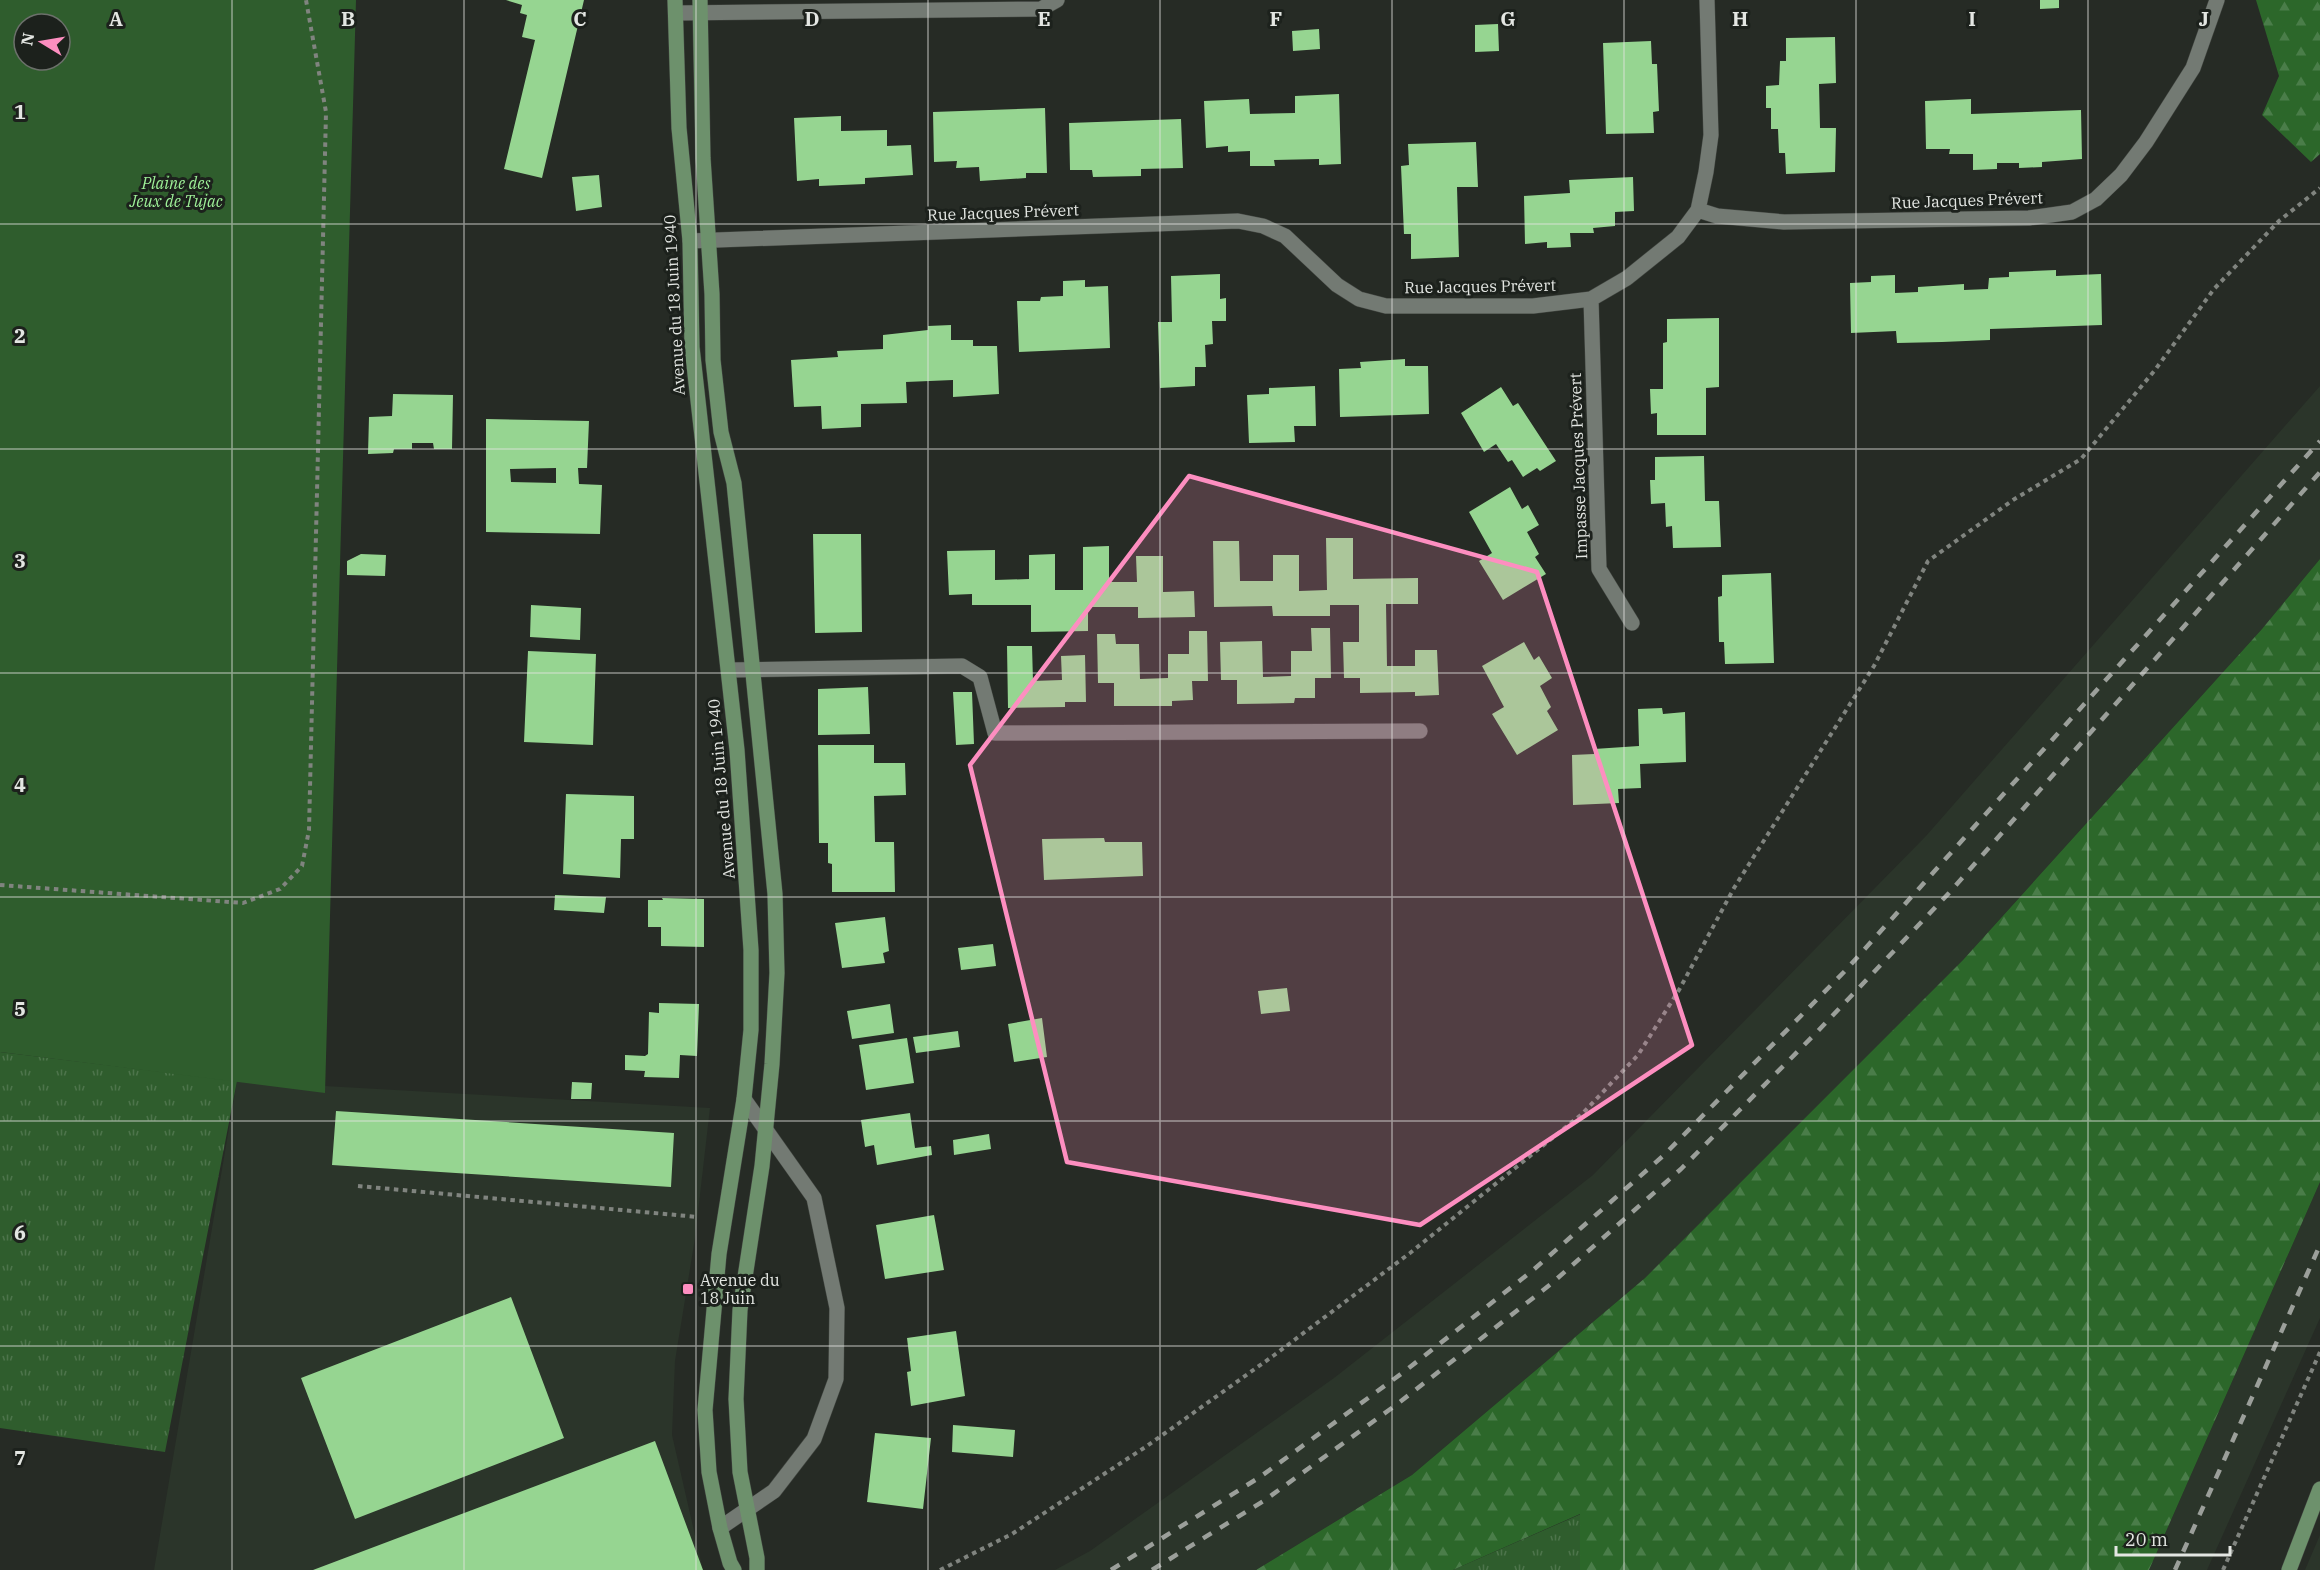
<svg xmlns="http://www.w3.org/2000/svg" width="2320" height="1570" viewBox="0 0 2320 1570" font-family="'IBM Plex Serif',serif">
<style>
.built{fill:#2b352a}
.grass{fill:url(#grass-tufts)}
.forest{fill:url(#forest-firs)}
.green{fill:#2f5d2d;fill-rule:evenodd}
.building{fill:#96d591;fill-rule:evenodd}
.lines{fill:none;stroke-linecap:round;stroke-linejoin:round}
.lane-casing{stroke:#424641;stroke-width:16}
.street-casing{stroke:#424641;stroke-width:16}
.secondary-casing{stroke:#424641;stroke-width:16}
.path{stroke:#80847f;stroke-width:4;stroke-dasharray:4.5 4.5;stroke-linecap:butt}
.lane{stroke:#737a73;stroke-width:15}
.street{stroke:#737a73;stroke-width:15}
.secondary{stroke:#6d916c;stroke-width:15}
.rail{stroke:#9b9f9a;stroke-width:4.5;stroke-dasharray:10 10;stroke-linecap:butt}
.marked{fill:#fd8ec0;fill-opacity:0.2;stroke:#fd8ec0;stroke-width:4.5;stroke-linejoin:round}
.grid{fill:none;stroke:#e3e6e2;stroke-width:1.5;stroke-opacity:0.55}
.poi-dot{fill:#fd8ec0;stroke:#1c211c;stroke-width:2}
.labels{text-anchor:middle;dominant-baseline:central;stroke-width:6;stroke-linejoin:round;paint-order:stroke}
.park-label{font-size:16px;font-style:italic;fill:#9def97;stroke:#1c211c}
.street-label{font-size:16px;fill:#e3e6e2;stroke:#1c211c}
.poi-label{font-size:16px;fill:#e3e6e2;stroke:#1c211c;text-anchor:start}
.grid-label{font-size:20px;text-anchor:middle;font-weight:bold;fill:#e3e6e2;stroke:#1c211c;stroke-width:6;stroke-linejoin:round;paint-order:stroke}
</style>
<defs>
<pattern id="grass-tufts" width="24" height="20" patternUnits="userSpaceOnUse" patternTransform="scale(1.5)"><rect width="24" height="20" fill="#2f5d2d"/><path d="M3 7l-1-3M5 7V3M7 7l1-3M15 17l-1-3M17 17v-4M19 17l1-3" fill="none" stroke="#4d744b"/></pattern>
<pattern id="forest-firs" width="22" height="20" patternUnits="userSpaceOnUse" patternTransform="scale(1.5)"><rect width="22" height="20" fill="#2c672a"/><path d="M5 1l3.5 6h-7zM16 11l3.5 6h-7z" fill="#4a7d49"/></pattern>
</defs>
<rect width="100%" height="100%" fill="#262b25"/>
<path class="built" d="M2320,386V559L2262,629L1963,960L1645,1278L1412,1475L1256,1570H1055L1090,1551L1334,1378L1593,1175L1926,836Z
M237,1081L710,1108L695,1238L675,1361L672,1435L703,1570H154Z
M2320,1182V1318L2207,1570H2149Z
M2320,1535V1570H2305Z"/>
<path class="grass" d="M0,1052L237,1081L165,1452L0,1428Z
M1581,1514L1580,1570H1453Z"/>
<path class="forest" d="M2256,0H2320V154L2311,162L2262,115L2279,76Z
M2320,559V1182L2149,1570H1580V1514L1453,1570H1256L1412,1475L1645,1278L1963,960L2262,629Z"/>
<path class="green" d="M0,0H356L325,1093L0,1052ZM24,24H60V60H24Z"/>
<path class="building" d="M506,0H584L542,178L504,169L535,40L522,37L527,15L520,13L522,5Z
M2040,0H2059V8L2040,9Z
M1498,24L1499,51L1475,52V25Z
M1319,29L1320,49L1293,51L1292,31Z
M1835,37L1836,83L1819,84L1820,128H1836L1835,172L1786,174L1785,153H1779L1778,129H1771V108H1766V86L1779,85L1780,61H1786V38Z
M1651,41L1652,64H1657L1659,111L1653,112L1654,133L1606,134L1603,43Z
M1339,94L1341,164L1319,165V159L1274,160L1275,166H1250V151L1228,152V146L1206,148L1204,101L1249,99L1250,114L1295,113V96Z
M1971,99V114L2081,110L2082,159L2042,162V167L2019,168V163H1997V169L1973,170V154H1949L1950,149H1926L1925,101Z
M1045,108L1047,173H1026V178L980,181L979,167L956,168L957,161L934,162L933,112Z
M841,116V131L887,130V146L911,145L913,175L865,178V184L819,186V179L797,181L794,118Z
M1181,119L1183,168L1141,169V176L1093,177L1092,170H1070L1069,123Z
M1476,142L1478,187H1457L1459,257L1411,259V234H1404L1401,166L1409,165L1408,144Z
M599,175L602,207L576,211L572,177Z
M1633,177L1634,211L1615,212V226L1593,228L1594,233H1570L1571,247L1547,248V242L1525,244L1524,196L1570,193L1569,180Z
M2056,270V276L2101,274L2102,325L1990,329V340L1942,342L1897,343L1896,331L1851,333L1850,283L1871,282V276L1895,275V293L1918,292V287L1964,284V290L1988,289L1989,278L2009,277V272Z
M1220,274V299L1226,298V321H1212L1213,344L1205,345L1206,367H1195V386L1160,388L1158,322H1172L1171,276Z
M1085,280V287L1108,286L1110,348L1019,352L1017,301H1040L1041,297L1063,296V281Z
M1719,318V387L1706,388V435H1657V413L1651,414L1650,389H1663V343L1667,342V319Z
M951,325V340H973V346H997L999,394L953,397V380L906,382L907,403L861,404V427L822,429L821,406L794,407L791,360L838,357L837,351L883,349V335L928,330V326Z
M1405,359V366H1428L1429,414L1340,417L1339,369L1361,368L1360,362Z
M1315,386L1316,426H1294L1295,442L1249,443L1247,395L1269,394V388Z
M1501,387L1513,406L1518,403L1556,461L1540,471L1537,468L1523,477L1512,460L1508,462L1496,444L1484,452L1461,413Z
M393,394L453,395L452,449H434L433,443H412V449H394L393,453L368,454L369,417L392,416Z
M486,419L589,421L587,468H578L579,484L602,485L600,534L486,532ZM556,468V483L511,482L510,469Z
M1704,456L1705,501H1719L1721,547L1673,548L1672,526L1666,527L1665,503L1651,504L1650,480H1655V457Z
M1510,487L1522,509L1528,505L1539,525L1527,532L1539,554L1535,557L1546,574L1503,600L1479,561L1492,553L1469,512Z
M813,534H861L862,632L815,633Z
M1326,538H1353V579L1418,578V604H1386L1387,666H1415V650H1437L1439,695L1415,696V692L1360,693V678H1344L1343,642H1359V605H1330V616H1273L1272,606L1214,607L1213,541H1239L1240,581H1273V555H1299V591L1327,590Z
M1109,546V582H1137L1136,556H1163V592L1194,591L1195,617L1138,618V607H1088V631L1031,632V605H972V594L949,595L947,551L995,550V580L1029,579V555L1055,554V590H1083V547Z
M361,554L386,555L385,576L347,575V561Z
M1771,573L1774,663L1725,664L1724,642H1719L1718,597L1722,596V575Z
M531,605L581,608L580,640L530,637Z
M1311,628H1330L1331,678H1315V698H1295L1294,703L1237,704V680H1221L1220,642L1262,641L1263,677L1291,676V651H1312Z
M1189,631H1207L1208,681H1192L1193,700L1172,701V706H1114V683H1098L1097,634H1115L1116,644H1139L1140,679L1168,678V654H1189Z
M1524,642L1534,660L1539,656L1552,678L1540,686L1551,707L1547,711L1558,730L1517,755L1492,714L1504,707L1482,666Z
M1007,646H1032L1033,681L1062,680L1061,656L1085,655L1086,702H1065V707L1008,708Z
M528,651L596,654L593,745L524,742Z
M868,687L870,734L818,735V689Z
M953,692H972L974,744L956,745Z
M1662,708L1663,714L1685,712L1686,762L1640,764L1641,788L1618,789L1619,803L1573,805L1572,755L1594,754V749L1639,746L1638,709Z
M818,745H874V763H905L906,795L874,796L875,842H894L895,892H832V864L828,863V843H819Z
M566,794L634,796V839H621L620,878L563,874Z
M1104,838L1105,842H1142L1143,876L1044,880L1042,839Z
M555,895L606,897L604,913L554,910Z
M662,898L704,899V947L661,946V927H648V900H663Z
M885,917L889,951L883,953L885,963L842,968L835,923Z
M993,944L996,966L961,970L958,948Z
M1287,988L1290,1011L1261,1014L1258,991Z
M659,1003L699,1004L697,1056L680,1055L679,1078L644,1077L645,1071L625,1070V1055L645,1056L648,1054L649,1012L659,1013Z
M890,1004L894,1033L852,1039L847,1011Z
M1042,1018L1047,1057L1014,1062L1008,1024Z
M958,1031L960,1047L916,1053L913,1037Z
M907,1038L914,1083L866,1090L859,1045Z
M572,1082L592,1083L591,1099H571Z
M336,1111L674,1133L671,1187L332,1165Z
M910,1113L915,1148L931,1146L932,1155L877,1165L874,1145L865,1147L861,1120Z
M989,1134L991,1149L954,1155L953,1140Z
M934,1215L944,1270L885,1279L876,1225Z
M511,1297L564,1438L355,1519L301,1378Z
M956,1331L965,1396L911,1406L907,1372L911,1371L907,1338Z
M953,1425L1015,1430L1013,1457L952,1452Z
M875,1433L931,1438L923,1509L867,1502Z
M655,1441L703,1570H313Z"/>
<g class="lines">
<defs>
<path id="lane" d="M676,13L1041,9L1057,0
M729,670L962,666L980,677L995,733L1420,731
M720,1528L774,1491L814,1439L836,1379L837,1308L814,1198L744,1099"/>
<path id="street" d="M1698,210L1706,172L1711,135L1707,0
M690,241L1238,221L1263,226L1285,236L1337,285L1359,299L1386,306H1533L1591,299L1627,278L1678,237L1698,210L1717,216L1784,222L2029,218L2072,212L2096,199L2121,175L2146,142L2193,68L2217,0
M1591,299L1599,569L1632,623"/>
<path id="secondary" d="M675,0L679,128L690,241L692,347L737,750L751,950V1030L744,1099L719,1254L705,1410L709,1472L720,1528L730,1563L734,1570
M700,0L703,158L712,294L713,360L721,432L734,483L775,894L777,973L772,1064L762,1166L740,1310L736,1399L740,1472L757,1558V1570
M2289,1570L2320,1489"/>
</defs>
<use href="#lane" class="lane-casing"/>
<use href="#street" class="street-casing"/>
<use href="#secondary" class="secondary-casing"/>
<path class="path" d="M0,885L243,903L280,889L302,866L309,830L326,112L306,0
M358,1186L698,1217
M940,1570L1012,1534L1147,1446L1273,1356L1410,1253L1582,1114L1638,1055L1679,990L1734,888L1874,666L1928,561L2013,500L2081,459L2155,370L2214,289L2279,221L2320,188
M2223,1570L2320,1352"/>
<use href="#lane" class="lane"/>
<use href="#street" class="street"/>
<use href="#secondary" class="secondary"/>
<path class="rail" d="M1111,1570L1260,1477L1405,1371L1532,1271L1663,1156L1845,971L2320,441
M1152,1570L1265,1500L1396,1405L1551,1284L1681,1169L1818,1031L1949,893L2320,472
M2175,1570L2320,1245"/>
</g>
<path class="marked" d="M1189,476L1537,572L1692,1045L1420,1225L1067,1162L970,765Z"/>
<path class="grid" d="M232,0V1570M464,0V1570M696,0V1570M928,0V1570M1160,0V1570M1392,0V1570M1624,0V1570M1856,0V1570M2088,0V1570M0,224H2320M0,449H2320M0,673H2320M0,897H2320M0,1121H2320M0,1346H2320"/>
<rect class="poi-dot" x="682" y="1283" width="12" height="12" rx="3"/>
<g class="labels">
<g class="park-label">
<text x="176" y="183">Plaine des<tspan x="176" dy="18">Jeux de Tujac</tspan></text>
</g>
<g class="street-label">
<text transform="translate(1967 200) rotate(-2)">Rue Jacques Prévert</text>
<text transform="translate(1003 212) rotate(-2)">Rue Jacques Prévert</text>
<text transform="translate(1480 286) rotate(-1)">Rue Jacques Prévert</text>
<text transform="translate(674 305) rotate(-93)">Avenue du 18 Juin 1940</text>
<text transform="translate(1578 466) rotate(-92)">Impasse Jacques Prévert</text>
<text transform="translate(721 789) rotate(-95)">Avenue du 18 Juin 1940</text>
</g>
<g class="poi-label">
<text x="700" y="1280">Avenue du<tspan x="700" dy="18">18 Juin</tspan></text>
</g>
</g>
<g class="grid-label">
<text x="116" y="26">A</text>
<text x="348" y="26">B</text>
<text x="580" y="26">C</text>
<text x="812" y="26">D</text>
<text x="1044" y="26">E</text>
<text x="1276" y="26">F</text>
<text x="1508" y="26">G</text>
<text x="1740" y="26">H</text>
<text x="1972" y="26">I</text>
<text x="2204" y="26">J</text>
<text x="20" y="119">1</text>
<text x="20" y="343">2</text>
<text x="20" y="568">3</text>
<text x="20" y="792">4</text>
<text x="20" y="1016">5</text>
<text x="20" y="1240">6</text>
<text x="20" y="1465">7</text>
</g>
<g transform="translate(42 42) rotate(281)"><circle r="28" fill="#1c211c" stroke="#6c706b" stroke-width="1.5"/>
<path d="M0-4.5L10 22L0 15L-10 22Z" fill="#fd8ec0"/>
<text y="-9" font-size="16" font-weight="bold" text-anchor="middle" fill="#e3e6e2">N</text>
</g>
<path d="M2116 1546v9h114v-9" fill="none" stroke="#e3e6e2" stroke-width="3"/>
<text x="2125" y="1546" font-size="18" fill="#e3e6e2" stroke="#1c211c" stroke-width="4.5" paint-order="stroke">20 m</text>
</svg>
